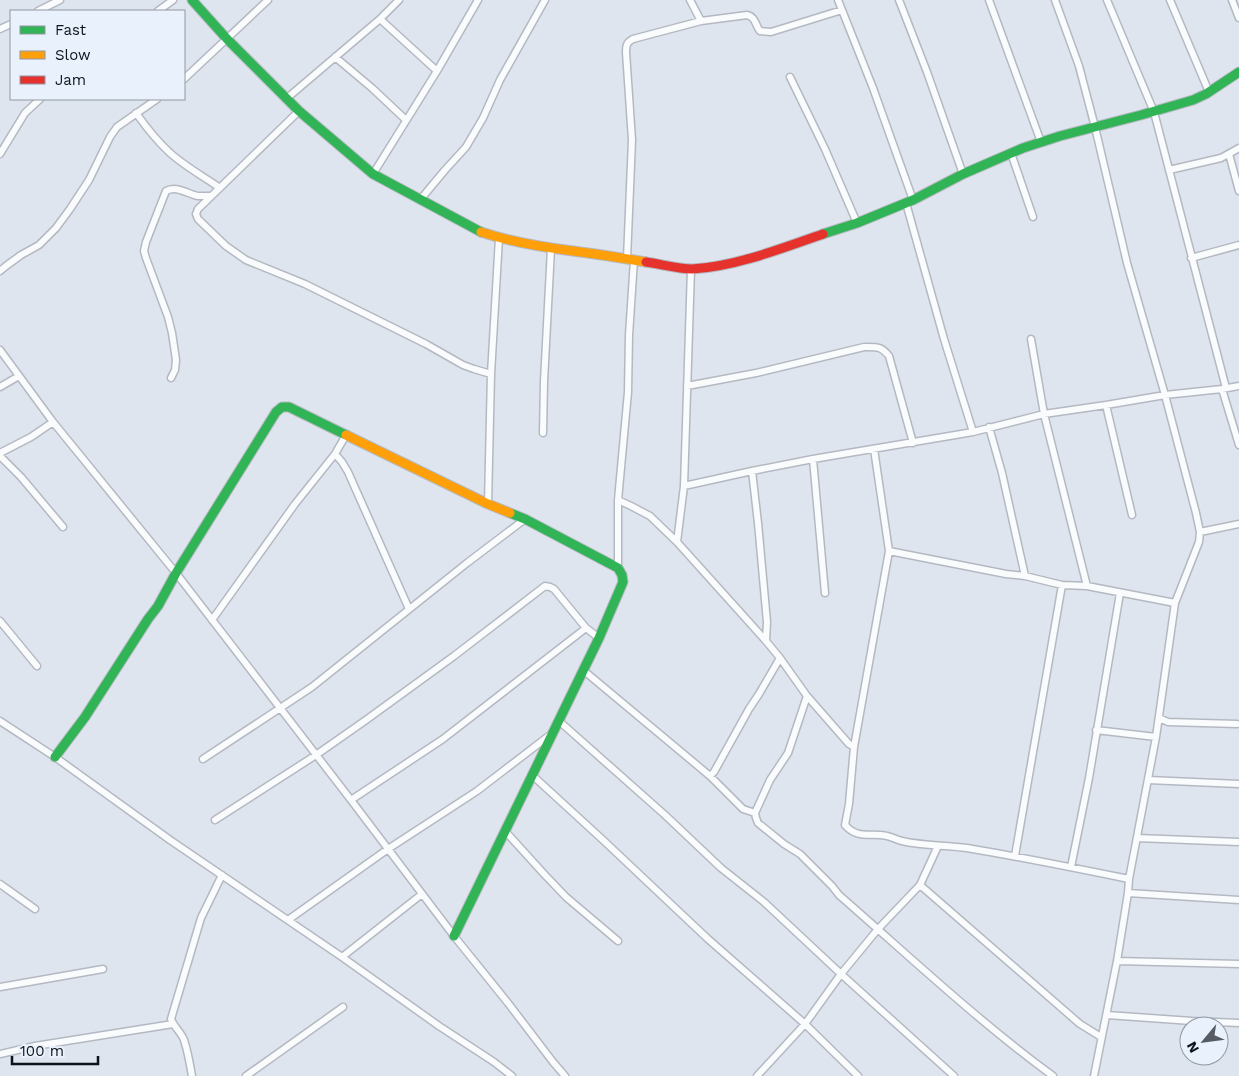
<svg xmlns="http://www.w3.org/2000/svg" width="1239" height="1076" viewBox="0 0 1239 1076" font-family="'Work Sans',sans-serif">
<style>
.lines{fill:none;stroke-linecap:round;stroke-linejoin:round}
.street-casing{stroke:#b4b9c1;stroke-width:9}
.fast-casing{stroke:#b4b9c1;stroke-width:11}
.slow-casing{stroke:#b4b9c1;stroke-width:11}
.jam-casing{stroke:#b4b9c1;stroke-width:11}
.street{stroke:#fafbfd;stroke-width:6}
.fast{stroke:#30b455;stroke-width:9}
.slow{stroke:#ff9f0a;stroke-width:9}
.jam{stroke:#e5322d;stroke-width:9}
</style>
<rect width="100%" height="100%" fill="#dee5ef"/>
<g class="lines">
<defs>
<path id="street" d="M690,0L701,21
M838,0L873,88L913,200
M899,0L927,72L963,174
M989,0L1041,142
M1055,0L1079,66L1095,127L1127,263L1165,395L1196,513L1200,532L1199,542L1175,603L1156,737L1129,879L1128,893L1117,961L1094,1076
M1107,0L1154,112L1226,388
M1170,0L1209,92
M1232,0L1239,18
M38,11L60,0
M158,11L173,0
M380,19L437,71
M0,29L11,24
M335,57L372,88L406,120
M790,77L825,149L857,223
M184,79L268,0
M286,99L380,19L399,0
M299,111L198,209L196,214L198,219L226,246L246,260L305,284L426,344L463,365L474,369L491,374
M136,113C146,127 156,140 169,152C184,166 203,176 220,188
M1011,153L1033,217
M0,154L25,113L40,99
M1229,154L1239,191
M1169,170L1221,158L1239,148
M373,174L437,71L478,0
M420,200L445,170L466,147L483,118L500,80L545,0
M906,203L944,339L973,432L1044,414L1106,405L1165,395L1222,389L1239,386
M1191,258L1239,245
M627,259L632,140L626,52C626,45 627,42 633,39L701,21L747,15C756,17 755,25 760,31L771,32L842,10
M0,271L6,266L21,255L39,245L56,228L70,209L89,180L110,137L117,127L157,99
M1031,339L1044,414L1087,586
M0,350L53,422L176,573L351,800L454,936L508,1003L553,1062L565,1076
M171,378L175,370L176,360L172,333L168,317L146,258L144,251L146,242L166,191C177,185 187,194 198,196C202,196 207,196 211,196
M687,386L756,373L864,347C877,347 881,346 889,356L913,443
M0,387L19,376
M1222,389L1239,445
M1106,405L1132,515
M989,427L1002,473L1025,576
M543,433L544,381L551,249
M874,449L889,551L854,747L849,804L845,825C858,840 871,832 887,836C892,837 897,840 902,841C923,846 945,845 967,848C1021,857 1075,868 1129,879
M0,453L31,437L53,422
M335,454L342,462L348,472L409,609
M0,456L21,477L63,527
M813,459L825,593
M752,471L758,523L767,622L766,641
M684,486L752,471L813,459L973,432
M618,500L631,506L650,516L677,542L766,641L780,658L807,696L849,744L854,747
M488,504L491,374L499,238
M1200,532L1239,524
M677,542L684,486L691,269
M889,551L1006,574L1025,576L1062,585L1087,586L1175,603
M618,568V500L628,392L629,335L634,260
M212,620L295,504L335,454L346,435
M0,621L37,666
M583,670L710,776L743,809L755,813
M807,696L788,753L770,780L755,813L756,818L758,823L784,844L800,854L832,886L839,895C909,956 978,1021 1053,1076
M1159,718L1168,722L1237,724
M0,721L55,757L170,840L342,957L439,1026L494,1062L512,1076
M559,721L665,815L721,868L764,902L841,974L954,1076
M1096,730L1156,737
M203,759L312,687L467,563L525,519
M532,775L603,840L708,939L805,1024L858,1076
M710,776L714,772L749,709L759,694L780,658
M1148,780L1239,784
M351,800L443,739L586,628
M215,820L316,755L366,720L454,656L545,586L550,587L554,589L586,628L599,638
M505,831L545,875L566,897L618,941
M1137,838L1239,842
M1015,856L1062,585
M1071,867L1089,778L1120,593
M0,884L35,909
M920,885L1080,1024L1101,1037
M1128,893L1239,900
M288,920L388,849L477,791L550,735
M342,957L422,894
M1117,961L1239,964
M0,987L103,969
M1107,1015L1192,1021L1239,1023
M0,1054L35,1046L173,1024
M192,1076C190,1064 188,1052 184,1040C181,1032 174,1027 171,1019L201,918L222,875
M246,1076L343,1007
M757,1076L805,1024L841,974L878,929L920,885L938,846"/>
<path id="fast" d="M192,0L227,39L299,111L373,174L481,232
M823,234L857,223L913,200L963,174L1023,148L1060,136L1141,115L1193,100L1206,94L1239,72
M55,757L85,717L148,619L158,606L176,573L276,412L282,407H289L346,435
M454,936L599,638L623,582L622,575L618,568L525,519L510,513"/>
<path id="slow" d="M481,232C511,242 541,247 573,251C597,254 622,258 646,262
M346,435L488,504L510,513"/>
<path id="jam" d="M646,262C660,264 679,269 692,269C734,267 783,248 823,234"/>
</defs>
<use href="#street" class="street-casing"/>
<use href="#fast" class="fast-casing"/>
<use href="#slow" class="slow-casing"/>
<use href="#jam" class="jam-casing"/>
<use href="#street" class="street"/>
<use href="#fast" class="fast"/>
<use href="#slow" class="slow"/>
<use href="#jam" class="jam"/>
</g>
<rect x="10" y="10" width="175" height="90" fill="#e9f1fc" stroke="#9198a1"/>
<rect x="20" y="26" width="25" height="8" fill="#30b455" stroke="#9198a1"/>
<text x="55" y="35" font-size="15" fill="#0e1319">Fast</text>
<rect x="20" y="51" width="25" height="8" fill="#ff9f0a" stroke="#9198a1"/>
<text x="55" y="60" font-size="15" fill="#0e1319">Slow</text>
<rect x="20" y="76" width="25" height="8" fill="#e5322d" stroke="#9198a1"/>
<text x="55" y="85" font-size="15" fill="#0e1319">Jam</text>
<g transform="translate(1204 1041) rotate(241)"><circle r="24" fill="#e9f1fc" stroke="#9198a1"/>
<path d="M0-4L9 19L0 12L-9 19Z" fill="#575c64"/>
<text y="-8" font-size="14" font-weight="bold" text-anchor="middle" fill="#0e1319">N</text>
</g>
<path d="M12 1056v8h86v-8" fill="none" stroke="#0e1319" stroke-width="2.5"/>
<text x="20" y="1056" font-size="15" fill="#0e1319" stroke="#e9f1fc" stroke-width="4" paint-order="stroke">100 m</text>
</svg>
